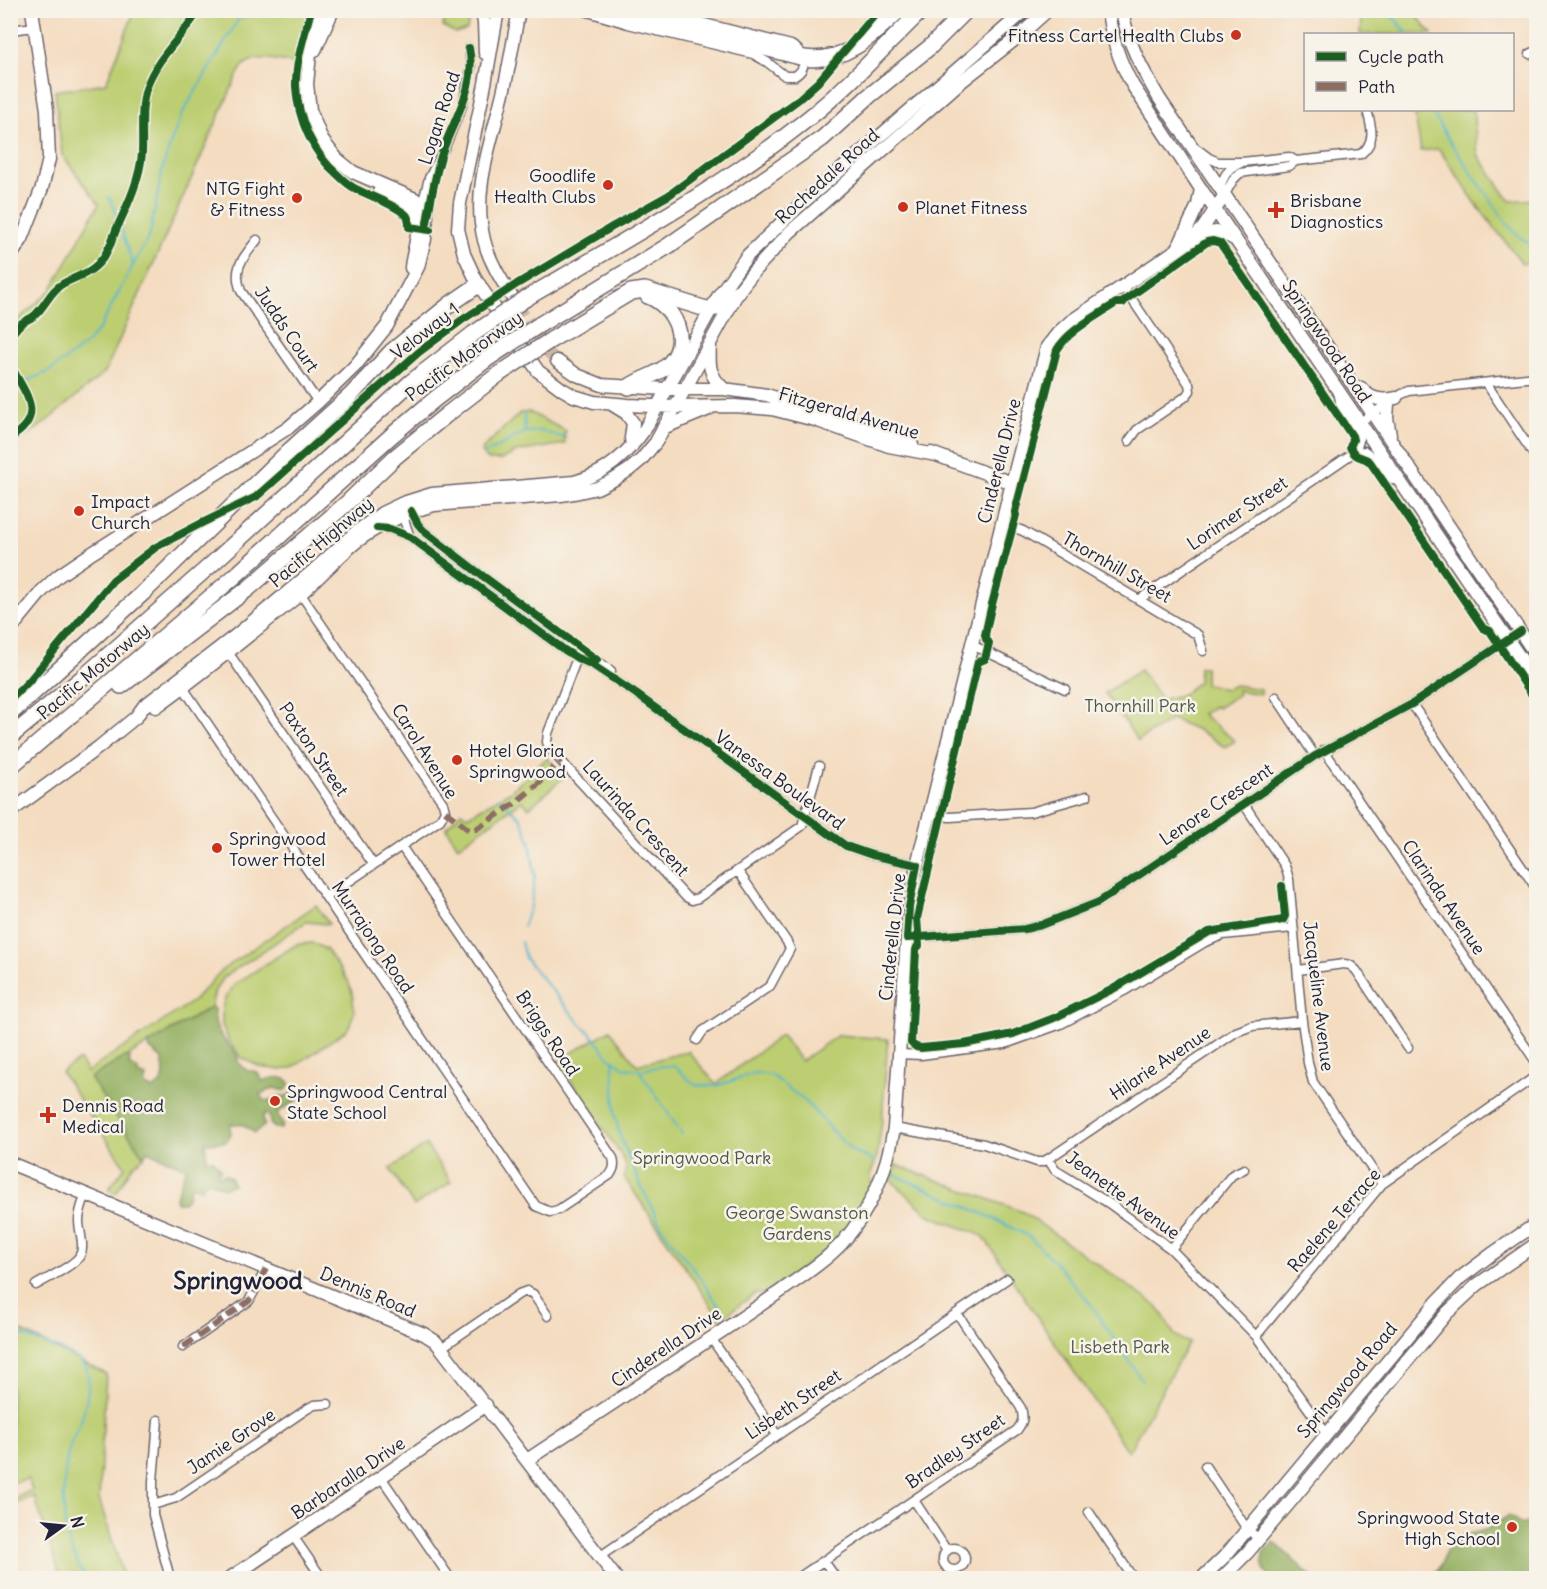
<svg xmlns="http://www.w3.org/2000/svg" width="1547" height="1589" viewBox="0 0 1547 1589" font-family="Delius,sans-serif">
<style>
.green{fill:#bcce71;stroke:#6f7856;stroke-width:1.5}
.forest{fill:#95b163;stroke:#5c6a4f;stroke-width:1.5}
.lines{fill:none;stroke-linecap:round;stroke-linejoin:round}
.stream{stroke:#4db4cc;stroke-width:2}
.secondary-tunnel{stroke:#cab7a5;stroke-width:12;stroke-dasharray:12 6;stroke-linecap:butt}
.street-casing{stroke:#6c636a;stroke-width:11}
.secondary-casing{stroke:#6c636a;stroke-width:15}
.highway-casing{stroke:#6c636a;stroke-width:18}
.street{stroke:#fff;stroke-width:8}
.secondary{stroke:#fff;stroke-width:12}
.highway{stroke:#fff;stroke-width:15}
.highway-bridge-casing{stroke:#6c636a;stroke-width:18;stroke-linecap:butt}
.highway-bridge{stroke:#fff;stroke-width:15}
.quiet{stroke:#8d6e63;stroke-width:6;stroke-dasharray:12 6;stroke-linecap:butt}
.cycleway-casing{stroke:#f7f3e8;stroke-width:11}
.cycleway{stroke:#1b5e20;stroke-width:8}
.poi-dot{fill:#c8321e;stroke:#f7f3e8;stroke-width:2}
.labels{text-anchor:middle;dominant-baseline:central;stroke-width:5;stroke-linejoin:round;paint-order:stroke}
.poi-label{font-size:18px;fill:#22223b;stroke:#f7f3e8;text-anchor:start}
.street-label{font-size:18px;fill:#22223b;stroke:#f7f3e8}
.park-label{font-size:18px;fill:#50564b;stroke:#f7f3e8}
.district-label{font-size:24px;font-weight:bold;fill:#22223b;stroke:#f7f3e8}
</style>
<rect width="100%" height="100%" fill="#f7f3e8"/>
<filter id="ink" filterUnits="userSpaceOnUse"><feTurbulence type="fractalNoise" baseFrequency=".0167" numOctaves="2"/><feDisplacementMap in="SourceGraphic" scale="12" xChannelSelector="R" yChannelSelector="G"/><feConvolveMatrix kernelMatrix="1 2 1 2 8 2 1 2 1" color-interpolation-filters="sRGB"/></filter>
<filter id="wash" filterUnits="userSpaceOnUse"><feTurbulence type="fractalNoise" baseFrequency=".008" numOctaves="4" result="noise"/><feDisplacementMap in="SourceGraphic" scale="24" xChannelSelector="R" yChannelSelector="G"/><feGaussianBlur stdDeviation="1.35" result="paint"/><feColorMatrix in="noise" values="0 0 0 0 0 0 0 0 0 0 0 0 0 0 0 0 0 1.4 0 .05"/><feComposite in="paint" operator="in"/></filter>
<g filter="url(#wash)">
<rect width="100%" height="100%" fill="#f4dcc0"/>
<path class="green" d="M135,10L314,11L299,64C284,62 259,53 245,64C242,67 239,72 237,76L105,372L41,426L11,445V326L51,290L99,204L62,155L55,91L106,83Z
M446,11H467L470,14L467,30L455,33L443,26Z
M1346,11H1413L1432,34H1360L1361,18Z
M1414,110H1473L1478,155L1510,201L1536,199V262L1522,263L1479,208L1439,149L1421,151Z
M529,412L566,431L564,436L565,444L516,452L501,460H489L484,457L482,452L484,447L520,413Z
M1199,667H1205V684L1226,689L1235,685L1261,689L1260,694L1237,690L1239,694L1217,708L1215,706L1202,714L1235,741L1225,747L1200,731L1172,719L1138,741L1105,693L1140,670L1162,700L1183,694L1198,682Z
M547,758L564,777L529,808L522,801L458,846L446,828L461,812L467,816L511,791Z
M316,905L329,924L306,922L224,977L215,990L211,1007L91,1078L144,1157L133,1165L116,1193L108,1190L125,1167L61,1072L79,1060L87,1072L193,1001L222,970Z
M313,943L327,950L348,981L353,996L354,1013L348,1029L292,1068L281,1070L260,1067L242,1058L229,1042L222,1025V1007L226,996L235,984L297,944Z
M610,1030L637,1065L688,1051L716,1084L781,1035L801,1061L838,1035L888,1039L882,1121L877,1157L871,1173L872,1188L862,1206L851,1223L837,1240L819,1257L765,1294H755L720,1319L624,1177L626,1167L623,1158L558,1061Z
M426,1145L451,1182L414,1206L390,1169Z
M896,1165L1023,1212L1158,1307L1174,1334L1184,1341L1189,1342L1128,1452L983,1236L929,1215L891,1180Z
M11,1326L106,1374L99,1499L124,1578H61L34,1496L11,1506V1500L32,1490L28,1479L11,1483Z"/>
<path class="forest" d="M211,1007L214,1009C214,1032 224,1040 238,1056V1062L247,1071H254L260,1075L262,1081C271,1078 280,1075 289,1081V1086L285,1091L274,1088L260,1094L264,1100L268,1101L280,1096H288L294,1090L304,1091L307,1096H303L277,1113L283,1125L281,1129L273,1127L270,1123L269,1116L266,1113L263,1116V1122L265,1125L255,1133C246,1127 241,1121 230,1125L231,1135L225,1142L205,1143L207,1159L214,1160L221,1169L217,1174L220,1176L225,1174L231,1178L233,1184L225,1188L210,1181L204,1184L201,1189L193,1186L189,1190V1196L183,1202H176V1197L186,1168L147,1151L145,1155L142,1154L90,1078L127,1056L130,1058L129,1064L132,1068H135L138,1070V1074L146,1077L144,1085L149,1088L154,1089C166,1079 165,1074 162,1059L150,1049L149,1046L150,1043Z
M1508,1516L1522,1524L1536,1522V1567L1535,1569L1536,1578H1418L1428,1577L1439,1569L1447,1550L1461,1536L1486,1530Z
M1274,1542L1313,1578H1271C1263,1571 1262,1564 1263,1553Z"/>
<g class="lines">
<path class="stream" d="M1383,10L1397,21L1408,34
M1431,110L1450,142L1506,222L1517,235L1536,248
M109,197L119,221L133,266
M10,388L48,372L72,355L87,343L99,329L150,234L163,167L171,142L182,114L238,20L243,17L262,10
M524,413L525,432
M485,454L525,432L540,431L566,438
M499,798L521,818L530,841L535,876L531,904L523,927
M521,942L525,958L577,1020L592,1035L609,1057L625,1068L641,1070L662,1066H674L695,1085L716,1086L755,1073L771,1075L806,1102L833,1132L851,1150L876,1162
M613,1060L615,1114L620,1137L642,1188L662,1228L698,1275L725,1315
M639,1070L682,1134
M895,1175L988,1216L1028,1236L1053,1260L1090,1303L1142,1380
M10,1332C26,1337 77,1352 85,1366C93,1381 86,1405 81,1420C78,1430 71,1439 69,1450C63,1472 62,1514 67,1536C71,1551 78,1565 85,1578"/>
</g>
</g>
<g filter="url(#ink)">
<g class="lines">
<path class="secondary-tunnel" d="M517,305L549,353L557,361"/>
<defs>
<path id="street" d="M581,10L628,24L753,54L767,62L785,76H795C809,67 805,52 791,45L653,10
M10,30L35,27
M1530,54L1536,51
M1197,149L1209,158L1218,162H1242L1289,157L1296,161
M1220,189C1223,176 1228,168 1241,163
M1224,196L1233,180L1240,173L1289,166L1296,161L1361,154C1377,141 1371,126 1367,110
M421,209L429,178L444,149L463,104L471,67L469,48
M428,218L432,190L437,169
M257,240C243,258 232,268 241,291L318,402
M1123,286L1189,384L1190,391L1185,397L1137,430L1129,441
M1486,383L1536,458
M1339,391C1339,400 1340,407 1345,415C1349,422 1359,431 1359,440C1359,445 1355,449 1353,453
M1360,422L1402,394L1409,391L1536,377
M411,511L418,524L424,531L476,571L611,671
M403,512L405,523L410,537
M1002,523L1023,531L1198,635L1203,651
M379,528L390,529L410,537L563,649L577,658L591,664L636,694L846,846L872,855L917,865
M298,590L443,803L445,811L440,820L326,897
M1140,599L1353,453L1365,451C1379,460 1383,476 1399,482
M972,645L1065,689
M228,652L373,864
M577,658L548,733L547,742L550,749L686,897L692,900L698,898L802,826L819,766
M180,683L536,1206L550,1212L558,1210L610,1175C614,1169 615,1166 613,1158L401,846
M1276,697L1315,756
M1412,704L1536,888
M1324,750L1536,1062
M1244,804L1285,866L1289,879L1302,1021L1308,1063L1313,1082L1382,1184
M930,815L950,817L1031,812L1087,796
M907,938L1025,929L1041,925L1099,902L1315,756L1412,704L1521,631
M1298,970L1344,964L1350,965L1356,970L1408,1048
M697,1040L703,1031L770,986L790,949L787,942L738,871
M899,1054L921,1055L1005,1044L1061,1024L1124,991L1205,942L1223,935L1293,928
M894,1128L984,1144L1037,1162H1042L1048,1159L1055,1170L1110,1204L1171,1249L1256,1336L1326,1433
M1048,1159L1236,1032L1252,1026L1302,1021
M1171,1249L1232,1175L1244,1169
M36,1285C46,1279 73,1266 79,1257C86,1247 79,1232 79,1221C79,1211 83,1202 86,1194
M1256,1336L1382,1184L1536,1076
M711,1338L777,1435
M183,1347L249,1301L266,1269
M441,1348L519,1294L527,1291L533,1294L548,1316
M158,1420L153,1481V1515L170,1578
M1205,1466L1247,1529L1259,1539
M381,1477L450,1578
M914,1500L947,1551
M153,1505L176,1498L307,1409L314,1405L328,1404
M1089,1512L1133,1578
M293,1536L322,1578
M943 1559a11 11 0 1 1 22 0a11 11 0 1 1-22 0Z
M599,1557L1007,1279
M824,1561L836,1578
M798,1578L1017,1430C1023,1422 1024,1418 1021,1408L957,1313"/>
<path id="secondary" d="M481,10L484,22L485,53
M498,10L485,84L460,203L458,229L464,254L477,282L538,371L562,389L574,396L594,402L628,405L675,407L735,406L772,409L815,420L889,446L936,455
M1108,10C1111,37 1120,63 1133,86L1201,189L1536,681
M1122,10C1127,42 1143,71 1159,98L1536,655
M315,50L333,10
M379,192C389,197 402,201 409,208C426,223 412,250 411,268
M1197,239C1215,229 1218,230 1236,240
M1178,248L1198,205L1201,189
M10,257L22,239L42,188L49,159L47,110L32,10
M517,305C504,284 490,264 484,240C472,192 490,147 501,101C509,71 513,41 519,10
M710,344C709,364 708,375 724,389
M557,361L577,375L602,385L666,389H724L767,395L895,438L912,445
M1361,388C1371,400 1382,401 1396,398
M1388,404L1387,418L1390,435
M613,405L626,413L633,423L631,438L632,446
M663,428L709,409
M931,453L1012,483
M10,630L42,591L58,576L89,555L288,428L318,402L355,366L387,326L418,267L425,239L427,216L423,207L415,199L353,172L337,159L322,140L310,110L307,84L311,44L321,10
M156,707C205,672 252,633 299,595C319,578 337,558 356,542C380,524 405,513 434,505L561,495L579,492L597,488L615,479L629,470L641,460L656,442L738,292L754,271L790,232L958,84L1018,37L1048,10
M10,812L99,747L136,717L144,706L235,636L314,570L356,532L382,513L403,503L432,494L574,482C606,474 626,455 645,429L719,295L747,256L800,205L1026,10
M10,1163L424,1334L435,1341L441,1348L616,1578
M527,1460C589,1419 651,1378 713,1337C736,1322 759,1306 781,1291C802,1276 824,1262 842,1243C871,1210 887,1171 894,1128L907,938L909,907L917,865L1012,483L1047,347L1058,333L1070,322L1194,238L1203,228L1224,196
M230,1578L381,1477L486,1405
M1202,1578L1226,1555L1436,1303L1460,1278L1492,1254L1536,1224
M1222,1578L1247,1553L1291,1501L1447,1313L1477,1285L1536,1244"/>
<path id="highway" d="M616,10L804,58C844,64 872,36 899,10
M525,299C621,242 722,188 810,117C850,85 885,46 922,10
M539,325L668,246L823,138L869,96L930,47L967,10
M551,340L631,292L645,290L706,309L717,308L728,298L738,292
M629,387C641,378 657,376 669,364C691,342 675,306 648,296
M121,686L249,588L347,503L395,457L445,416L499,374
M10,714L143,593L289,451L351,395L392,351L449,305L478,285
M10,737L88,673L213,563L411,382L473,334
M10,767L234,577L391,436L435,399L487,359"/>
</defs>
<use href="#street" class="street-casing"/>
<use href="#secondary" class="secondary-casing"/>
<use href="#highway" class="highway-casing"/>
<use href="#street" class="street"/>
<use href="#secondary" class="secondary"/>
<use href="#highway" class="highway"/>
<defs>
<path id="highway-bridge" d="M473,334L525,299
M487,359L539,325
M499,374L551,340"/>
</defs>
<use href="#highway-bridge" class="highway-bridge-casing"/>
<use href="#highway-bridge" class="highway-bridge"/>
<path class="quiet" d="M445,811L469,830L476,829L514,804L550,774L553,767L561,760
M183,1347L249,1301L266,1269"/>
<defs>
<path id="cycleway" d="M311,10C305,33 295,63 296,87C298,119 313,154 338,175C343,180 350,186 356,189C372,197 391,203 405,214C409,217 409,222 409,227L430,230
M427,223C431,198 435,174 443,150C455,116 477,87 469,48
M10,337C14,332 17,326 22,323C26,320 30,319 34,316C46,306 50,290 64,283C82,274 93,273 105,255C109,248 113,239 116,230C127,206 140,180 142,153C143,132 140,109 146,89C155,59 182,37 199,10
M10,364C24,393 48,415 10,438
M411,511L418,524L424,531L476,571L597,660
M377,528L390,529L410,537L563,649L577,658L591,664L636,694L846,846L872,855L917,865L909,907L907,938L1025,929L1041,925L1099,902L1315,756L1412,704L1521,631
M10,700L29,681L113,580L156,547L202,523L256,497L419,352L462,320L517,284L612,227L669,195L799,99L818,82L879,10
M1282,886L1285,916L1283,920L1209,932L1113,989L1054,1018L1013,1034L964,1044L921,1048L916,1047L911,1043L916,950L917,947L919,946L917,918L978,662L985,659L989,643L986,639L985,635L991,608L1016,515L1015,512L1057,350C1069,330 1094,318 1113,305L1116,303H1123L1125,300L1207,242L1213,241L1220,243L1352,436L1353,440L1350,447C1357,461 1361,454 1370,462L1483,628L1490,631L1536,701"/>
</defs>
<use href="#cycleway" class="cycleway-casing"/>
<use href="#cycleway" class="cycleway"/>
</g>
</g>
<g class="poi-dot">
<circle cx="1236" cy="35" r="6"/>
<circle cx="608" cy="185" r="6"/>
<circle cx="297" cy="198" r="6"/>
<circle cx="903" cy="207" r="6"/>
<path d="M1273 201h6v6h6v6h-6v6h-6v-6h-6v-6h6z"/>
<circle cx="79" cy="511" r="6"/>
<circle cx="457" cy="760" r="6"/>
<circle cx="217" cy="848" r="6"/>
<circle cx="275" cy="1101" r="6"/>
<path d="M45 1106h6v6h6v6h-6v6h-6v-6h-6v-6h6z"/>
<circle cx="1512" cy="1527" r="6"/>
</g>
<g class="labels">
<g class="poi-label">
<text x="1224" y="35" text-anchor="end">Fitness Cartel Health Clubs</text>
<text x="596" y="175" text-anchor="end">Goodlife<tspan x="596" dy="21">Health Clubs</tspan></text>
<text x="285" y="188" text-anchor="end">NTG Fight<tspan x="285" dy="21">&amp; Fitness</tspan></text>
<text x="1290" y="200">Brisbane<tspan x="1290" dy="21">Diagnostics</tspan></text>
<text x="915" y="207">Planet Fitness</text>
<text x="91" y="501">Impact<tspan x="91" dy="21">Church</tspan></text>
<text x="469" y="750">Hotel Gloria<tspan x="469" dy="21">Springwood</tspan></text>
<text x="229" y="838">Springwood<tspan x="229" dy="21">Tower Hotel</tspan></text>
<text x="287" y="1091">Springwood Central<tspan x="287" dy="21">State School</tspan></text>
<text x="62" y="1105">Dennis Road<tspan x="62" dy="21">Medical</tspan></text>
<text x="1500" y="1517" text-anchor="end">Springwood State<tspan x="1500" dy="21">High School</tspan></text>
</g>
<g class="street-label">
<text transform="translate(439 118) rotate(-72)">Logan Road</text>
<text transform="translate(827 176) rotate(-42)">Rochedale Road</text>
<text transform="translate(287 329) rotate(56)">Judds Court</text>
<text transform="translate(425 331) rotate(-38)">Veloway 1</text>
<text transform="translate(1327 341) rotate(56)">Springwood Road</text>
<text transform="translate(464 356) rotate(-36)">Pacific Motorway</text>
<text transform="translate(849 413) rotate(16)">Fitzgerald Avenue</text>
<text transform="translate(999 461) rotate(-76)">Cinderella Drive</text>
<text transform="translate(1237 513) rotate(-34)">Lorimer Street</text>
<text transform="translate(321 542) rotate(-40)">Pacific Highway</text>
<text transform="translate(1117 567) rotate(30)">Thornhill Street</text>
<text transform="translate(93 671) rotate(-40)">Pacific Motorway</text>
<text transform="translate(314 749) rotate(56)">Paxton Street</text>
<text transform="translate(425 751) rotate(58)">Carol Avenue</text>
<text transform="translate(780 780) rotate(36)">Vanessa Boulevard</text>
<text transform="translate(1216 804) rotate(-34)">Lenore Crescent</text>
<text transform="translate(636 818) rotate(48)">Laurinda Crescent</text>
<text transform="translate(1444 897) rotate(56)">Clarinda Avenue</text>
<text transform="translate(373 937) rotate(56)">Murrajong Road</text>
<text transform="translate(892 937) rotate(-84)">Cinderella Drive</text>
<text transform="translate(1319 996) rotate(83)">Jacqueline Avenue</text>
<text transform="translate(548 1033) rotate(56)">Briggs Road</text>
<text transform="translate(1160 1063) rotate(-34)">Hilarie Avenue</text>
<text transform="translate(1123 1195) rotate(36)">Jeanette Avenue</text>
<text transform="translate(1334 1220) rotate(-49)">Raelene Terrace</text>
<text transform="translate(368 1292) rotate(23)">Dennis Road</text>
<text transform="translate(666 1347) rotate(-34)">Cinderella Drive</text>
<text transform="translate(1347 1380) rotate(-50)">Springwood Road</text>
<text transform="translate(793 1404) rotate(-34)">Lisbeth Street</text>
<text transform="translate(231 1441) rotate(-34)">Jamie Grove</text>
<text transform="translate(955 1451) rotate(-35)">Bradley Street</text>
<text transform="translate(348 1478) rotate(-34)">Barbaralla Drive</text>
</g>
<g class="park-label">
<text x="1140" y="705">Thornhill Park</text>
<text x="702" y="1157">Springwood Park</text>
<text x="797" y="1212">George Swanston<tspan x="797" dy="21">Gardens</tspan></text>
<text x="1120" y="1346">Lisbeth Park</text>
</g>
<g class="district-label">
<text x="238" y="1280">Springwood</text>
</g>
</g>
<rect width="1547" height="1589" fill="none" stroke="#f7f3e8" stroke-width="36"/>
<rect x="1304" y="33" width="210" height="78" fill="#f7f3e8" stroke="#a29fa3" stroke-width="1.5"/>
<rect x="1316" y="52" width="30" height="9" fill="#1b5e20" stroke="#a29fa3" stroke-width="1.5"/>
<text x="1358" y="63" font-size="18" fill="#22223b">Cycle path</text>
<rect x="1316" y="82" width="30" height="9" fill="#8d6e63" stroke="#a29fa3" stroke-width="1.5"/>
<text x="1358" y="93" font-size="18" fill="#22223b">Path</text>
<g transform="translate(63 1526) rotate(75)" stroke="#f7f3e8" stroke-width="4.5" paint-order="stroke">
<path d="M0-4.5L10 22L0 15L-10 22Z" fill="#22223b"/>
<text y="-9" font-size="16" font-weight="bold" text-anchor="middle" fill="#22223b">N</text>
</g>
</svg>
